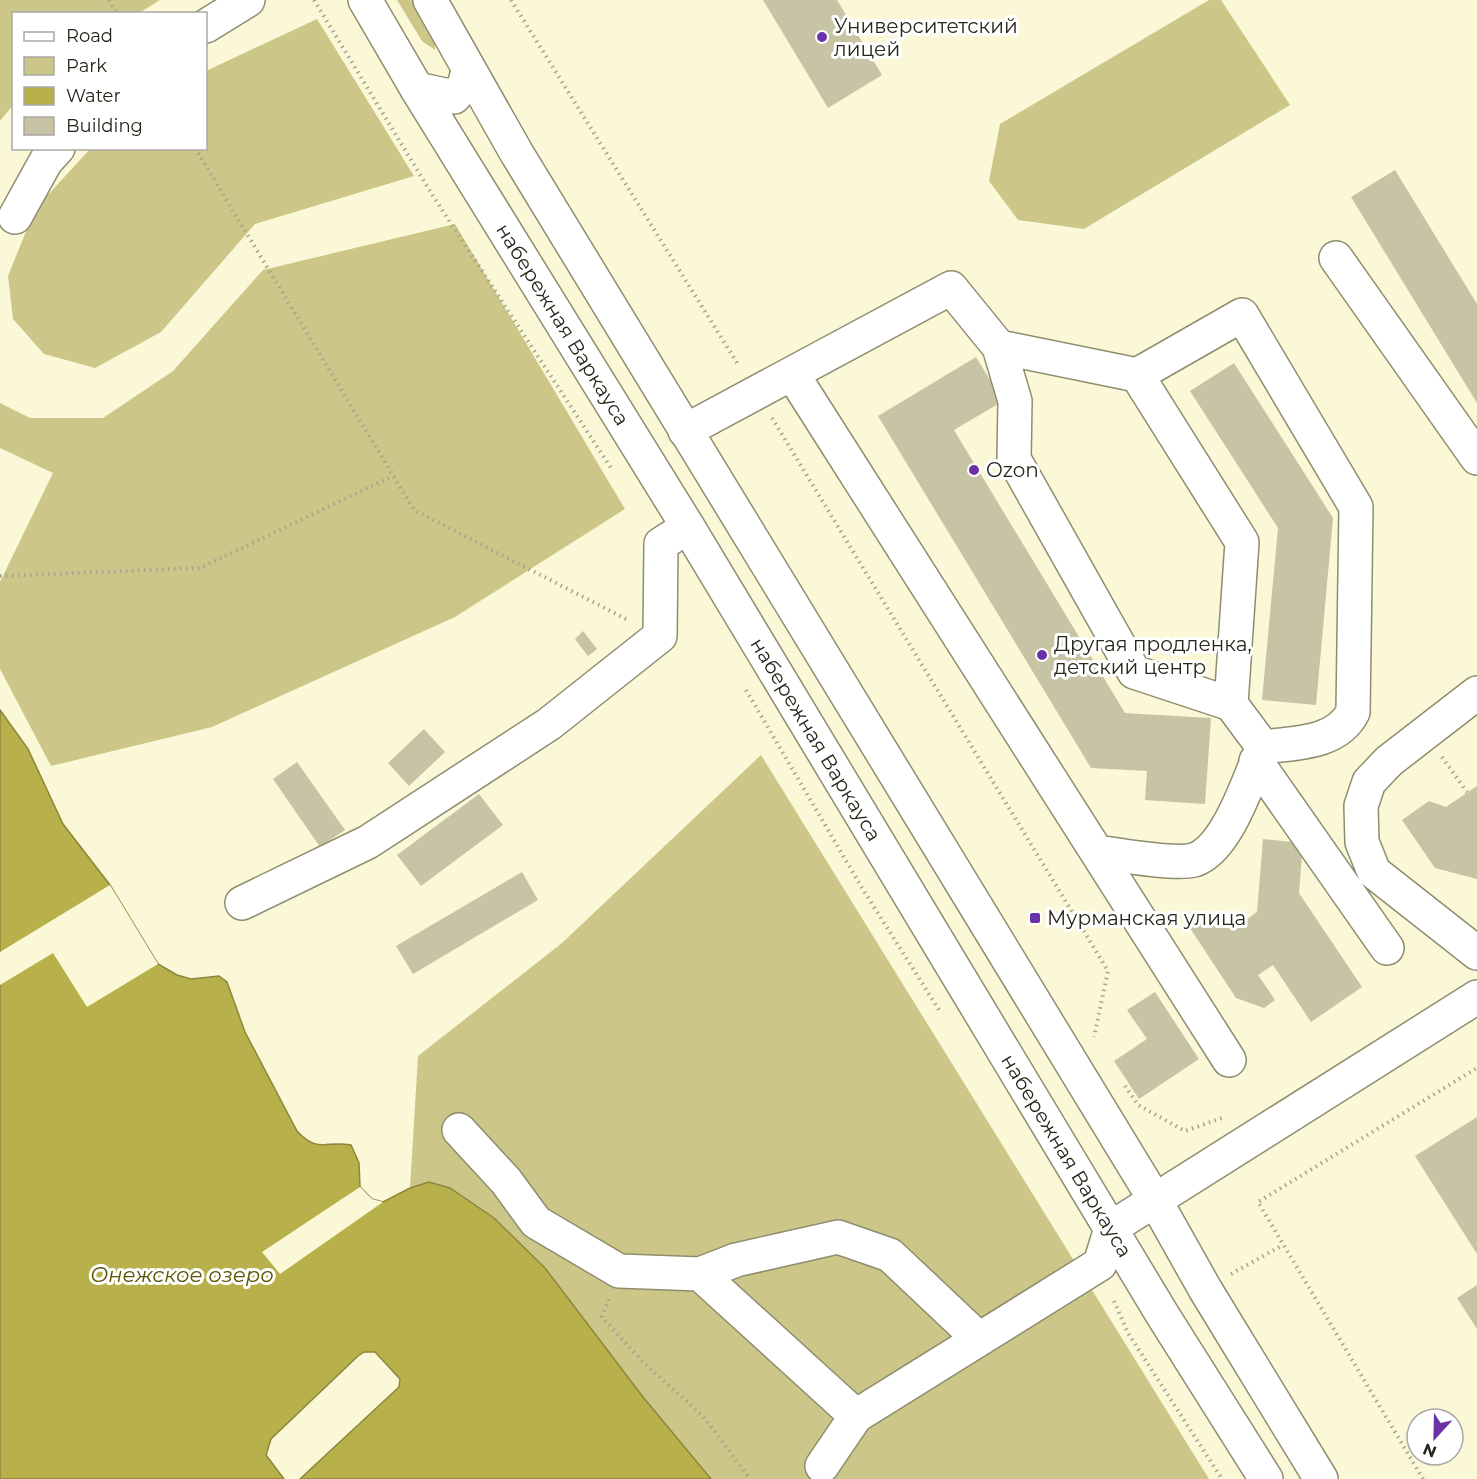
<svg xmlns="http://www.w3.org/2000/svg" width="1477" height="1479" viewBox="0 0 1477 1479" font-family="Montserrat,sans-serif">
<style>
.green{fill:#ccc788}
.water{fill:#b8b04b;stroke:#8c873c;stroke-width:1.5}
.pier{fill:#faf8d7}
.building{fill:#c6c4a5}
.lines{fill:none;stroke-linecap:round;stroke-linejoin:round}
.minor-casing{stroke:#8e8d6f;stroke-width:36}
.major-casing{stroke:#8e8d6f;stroke-width:36}
.path{stroke:#a6a48c;stroke-width:4;stroke-dasharray:1.5 4.5;stroke-linecap:butt}
.minor{stroke:#fff;stroke-width:33}
.major{stroke:#fff;stroke-width:33}
.poi-dot{fill:#6b32a8;stroke:#fff;stroke-width:2}
.labels{text-anchor:middle;dominant-baseline:central;stroke-width:6;stroke-linejoin:round;paint-order:stroke}
.poi-label{font-size:20px;fill:#27261a;stroke:#fff;text-anchor:start}
.street-label{font-size:20px;fill:#27261a;stroke:#fff}
.water-label{font-size:21px;font-style:italic;fill:#5b5504;stroke:#fff}
</style>
<rect width="100%" height="100%" fill="#faf8d7"/>
<path class="green" d="M0,0H160L139,13L14,14L13,105L0,121Z
M397,0H413L435,36V50L422,41Z
M1209,0H1221L1290,105L1084,229L1018,220L989,181L1000,124Z
M317,19L414,176L255,224L161,332L95,368L44,354L13,319L8,276L35,209L90,149L206,148V71Z
M455,224L625,509L455,617L212,727L51,766L0,669V582L53,473L0,448V403L30,418H103L173,371L263,270Z
M761,755L1209,1479H711L643,1397L429,1182L410,1188L418,1056L562,943Z"/>
<path class="water" d="M0,710L28,749L63,824L110,885L158,964L177,975L191,979L219,976L227,982L245,1032L297,1131C318,1154 326,1140 351,1145L359,1163L360,1187L372,1199L383,1202L410,1188L429,1182L450,1188L494,1218L545,1268L643,1397L711,1479H300L399,1387L400,1379L375,1352H364L358,1356L271,1439L266,1455L284,1479H0Z"/>
<path class="pier" d="M110,885L158,964L87,1007L53,953L0,985V952Z
M360,1187L372,1199L383,1202L280,1274L262,1252Z"/>
<path class="building" d="M763,0H837L882,75L828,108Z
M1395,170L1477,304V403L1351,197Z
M976,357L1003,401L954,430L1125,713L1211,718L1205,804L1145,800L1147,771L1091,768L878,416Z
M1234,363L1333,518L1316,705L1262,700L1278,528L1190,391Z
M583,631L597,649L588,656L575,639Z
M424,729L445,752L409,786L388,763Z
M297,762L345,830L320,847L273,779Z
M1477,786V879L1435,868L1402,820L1429,801L1446,807Z
M479,794L503,825L421,886L397,855Z
M1263,839L1303,843L1299,893L1362,987L1311,1022L1273,965L1258,975L1275,1000L1264,1008L1236,998L1186,922L1235,928L1257,912Z
M522,872L538,900L413,974L396,946Z
M1155,992L1199,1059L1139,1099L1114,1061L1147,1039L1127,1010Z
M1477,1117V1254L1415,1156Z
M1477,1285V1329L1457,1298Z"/>
<g class="lines">
<defs>
<path id="minor" d="M206,26L248,0
M15,217L46,161L58,148
M1336,258L1477,458
M999,347L1137,375L1242,542L1231,704
M793,375L1229,1060
M685,431L951,288L999,347L1015,401L1014,459L1134,672L1231,704L1263,747C1294,743 1337,744 1353,712L1356,507L1242,315L1137,375
M1477,693L1389,761L1369,782L1361,806L1362,842L1374,872L1477,953
M1256,761L1387,948
M1097,852C1118,855 1176,865 1194,860C1228,849 1249,778 1263,747
M242,903L368,842L549,724L660,636L661,544L688,527
M459,1130L506,1181L536,1222L619,1271L700,1274L856,1416
M700,1274L736,1260L838,1237L890,1255L979,1339
M822,1466L856,1416L1100,1264L1111,1228L1477,997"/>
<g id="major">
<path id="s1" d="M365,0L417,89L688,527L1162,1314L1266,1479"/>
<path d="M430,0L516,152L1155,1200L1205,1289L1321,1479"/>
<path d="M417,89L454,97L464,86L468,71"/>
</g>
</defs>
<use href="#minor" class="minor-casing"/>
<use href="#major" class="major-casing"/>
<path class="path" d="M109,0L117,14
M314,0L433,196L613,471
M511,0L739,366
M195,148L414,510L630,621
M772,418L1108,971L1094,1037
M0,576L200,568L393,476
M746,690L862,888L939,1010
M1442,757L1467,792
M1125,1086L1138,1105L1185,1131L1222,1118
M1231,1274L1283,1245
M609,1299L602,1317L644,1363L703,1416L750,1479
M1114,1301L1128,1333L1222,1479
M1423,1479L1258,1202L1477,1068"/>
<use href="#minor" class="minor"/>
<use href="#major" class="major"/>
</g>
<g class="poi-dot">
<circle cx="822" cy="37" r="6"/>
<circle cx="974" cy="470" r="6"/>
<circle cx="1042" cy="655" r="6"/>
<rect x="1029" y="912" width="12" height="12" rx="3"/>
</g>
<g class="labels">
<g class="poi-label">
<text x="834" y="26">Университетский<tspan x="834" dy="23">лицей</tspan></text>
<text x="986" y="470">Ozon</text>
<text x="1054" y="644">Другая продленка,<tspan x="1054" dy="23">детский центр</tspan></text>
<text x="1047" y="918">Мурманская улица</text>
</g>
<g class="street-label">
<text stroke="none"><textPath href="#s1" startOffset="380">набережная Варкауса</textPath></text>
<text stroke="none"><textPath href="#s1" startOffset="866">набережная Варкауса</textPath></text>
<text stroke="none"><textPath href="#s1" startOffset="1352">набережная Варкауса</textPath></text>
</g>
<g class="water-label">
<text x="182" y="1274">Онежское озеро</text>
</g>
</g>
<rect x="12" y="12" width="195" height="138" fill="#ffffff" stroke="#a9a8a3" stroke-width="1.5"/>
<rect x="24" y="32" width="30" height="9" fill="#ffffff" stroke="#a9a8a3" stroke-width="1.5"/>
<text x="66" y="42" font-size="18" fill="#27261a">Road</text>
<rect x="24" y="57" width="30" height="18" fill="#ccc788" stroke="#a9a8a3" stroke-width="1.5"/>
<text x="66" y="72" font-size="18" fill="#27261a">Park</text>
<rect x="24" y="87" width="30" height="18" fill="#b8b04b" stroke="#a9a8a3" stroke-width="1.5"/>
<text x="66" y="102" font-size="18" fill="#27261a">Water</text>
<rect x="24" y="117" width="30" height="18" fill="#c6c4a5" stroke="#a9a8a3" stroke-width="1.5"/>
<text x="66" y="132" font-size="18" fill="#27261a">Building</text>
<g transform="translate(1435 1437) rotate(202)"><circle r="28" fill="#ffffff" stroke="#a9a8a3" stroke-width="1.5"/>
<path d="M0-4.5L10 22L0 15L-10 22Z" fill="#6b32a8"/>
<text y="-9" font-size="16" font-weight="bold" text-anchor="middle" fill="#27261a">N</text>
</g>
</svg>
